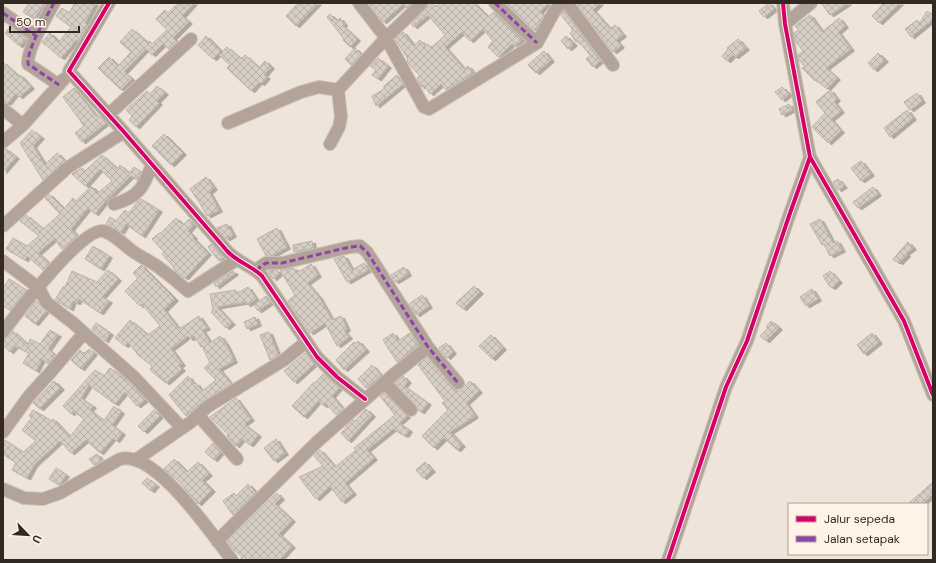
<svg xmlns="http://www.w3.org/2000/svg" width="936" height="563" viewBox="0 0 936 563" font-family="'DM Sans',sans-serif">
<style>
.building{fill:url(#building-cross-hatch);stroke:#bbb3ab;filter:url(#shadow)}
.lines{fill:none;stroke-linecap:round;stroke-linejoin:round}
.minor-casing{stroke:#cbc3ba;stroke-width:14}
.minor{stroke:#b3a399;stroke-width:12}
.quiet{stroke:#8e44ad;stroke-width:3;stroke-dasharray:6 3;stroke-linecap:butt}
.cycleway-casing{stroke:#fff2e6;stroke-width:6}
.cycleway{stroke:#d6006c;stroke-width:4}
</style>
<defs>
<pattern id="building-cross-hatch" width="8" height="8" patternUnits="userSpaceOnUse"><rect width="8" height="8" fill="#d6cdc5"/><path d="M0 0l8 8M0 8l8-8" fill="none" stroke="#b8b0a9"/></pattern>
<filter id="shadow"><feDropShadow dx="3.5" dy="2" stdDeviation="0" flood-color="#0004"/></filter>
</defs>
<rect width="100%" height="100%" fill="#efe4d9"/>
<path class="building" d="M29,3H45L34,19L23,12Z
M75,3H95L85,23L87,25L78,41L76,40L61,58L42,42L50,33L59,42L71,27L56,16L62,8L69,13Z
M178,3H194L182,16L189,22L173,38L177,42L169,49L163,44L152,55L146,49L124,72L132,79L121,90L98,68L109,57L118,66L131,52L120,42L132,29L148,43L150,41L152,44L167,30L156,19L165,10L168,13Z
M298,3H318L296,26L286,16Z
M368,3H411L406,8L403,4L383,22Z
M432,3L436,7L441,3H474L488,17L494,12L522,40L515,46L512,44L498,57L488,47L493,41L483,29L470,41L462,32L445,47L465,70L468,66L473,72L446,90L441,84L430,94L424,85L421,87L417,78L420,76L408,63L407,60L408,59L395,39L403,32L414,46L420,40L425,46L428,44L431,48L445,35L428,15L414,27L411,24Z
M506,3H549L540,11L544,15L537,27L534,30Z
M576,3H600L593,10L610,29L615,25L623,35L616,40L621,46L613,52Z
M769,3L774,9L764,17L759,11Z
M821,3H848L830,15Z
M882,3H900L879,23L872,16L883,4Z
M564,11L600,61L593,67L586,59L590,55L578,41L576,42L570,33L573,30L561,15Z
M927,11L933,15V19L911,37L905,29L917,20L920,23Z
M330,14L337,21L340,18L344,24L343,26L357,39L350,47L343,40L344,39L327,17Z
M810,15L822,32L839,18L845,26L838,32L851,49L826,68L837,78L827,89L816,80L815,81L802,68L805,67L799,60L798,55L803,51L796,42L794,33L799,30L795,26Z
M10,27L27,39L19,46L5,33Z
M206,36L221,51L213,59L198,45Z
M566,36L574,44L568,49L561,41Z
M738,39L746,48L735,57L733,55L727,61L722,56L728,49L727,48Z
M227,47L241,59L245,55L259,68L265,61L271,67L264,75L267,77L261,84L259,82L251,91L227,68L230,65L219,55Z
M355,48L361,54L351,65L345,59Z
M544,51L551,60L536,73L528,65Z
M878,53L885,60L874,70L868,63Z
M378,58L388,66L378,79L372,75L376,70L370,66Z
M3,62L18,76L20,75L31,87L19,97L16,93L8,103L3,102Z
M397,75L403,84L380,103L376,106L372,96L384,89V86Z
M157,86L165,93L157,101L159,103L136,127L129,120L132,116L126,110L147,91L150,94Z
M782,87L789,94L782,100L775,92Z
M74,88L96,116L98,115L106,123L82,142L75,133L84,126L63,97Z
M830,90L837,99L834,102L841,111L831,119L841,131L828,143L812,127L825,113L816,102Z
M917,93L922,101L910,110L904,102Z
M789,104L792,110L782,115L779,109Z
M907,110L913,118L890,137L884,128Z
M32,130L41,137L33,146L45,165L57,153L65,161L43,180L20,143Z
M164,134L183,153L171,165L152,146Z
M3,149H6L16,157L3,172Z
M102,155L117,169L120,165L129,173L134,167L141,172L137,180L131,176L107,199L95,214L88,208L71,229L77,236L62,249L54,239L38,253L49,263L43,270L27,256L25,260L6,249L13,238L27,246L39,236L20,221L26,215L43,229L60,214L45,198L49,194L64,209L73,198L76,201L91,186L98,193L112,181L100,169L85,186L72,174L82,168L85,171Z
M861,161L871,174L861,181L851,168Z
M206,177L214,188L209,192L219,210L207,216L199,202L190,189Z
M838,179L844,186L838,190L833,182Z
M873,187L878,194L858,208L853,202Z
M141,199L159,210L142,236L126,224L121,232L106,224L110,217L116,221L125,210L129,213L137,202Z
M176,218L183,225L189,219L194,224L188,231L194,237L193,238L208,253L185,278L174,270L175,269L162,254L164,252L152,239L159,233L160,234Z
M820,219L833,243L837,241L842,250L830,256L824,244L822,245L810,224Z
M227,224L233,235L226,239L217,228Z
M277,228L287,247L271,256H266L257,239Z
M312,241L313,248L294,252L293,245Z
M908,242L913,248L906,253L907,255L899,263L897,261L896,262L893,259Z
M211,244L223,258L219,261L208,247Z
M93,246L109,256L101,269L85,259Z
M344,256L352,270L364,263L368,270L347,282L334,259Z
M311,264L318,275L307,283L319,297L332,320L341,316L347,329L344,331L349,337L337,346L325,323L310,333L288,301L295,295L280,270L294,268L297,273Z
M141,265L175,299L164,310L179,329L199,316L207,328L202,330L210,343L220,336L226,344L234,361L219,369L231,384L203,401L186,416L169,395L188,376L194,384L196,383L202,391L216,380L204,368L210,363L202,346L201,347L194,336L190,339L188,336L171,349L182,364L179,366L182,369L166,383L150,370L152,366L138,355L128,342L125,346L115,338L130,320L148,335L160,326L142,304L140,306L125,291L138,278L133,273Z
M404,267L408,274L395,282L391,275Z
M108,270L118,279L102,297L109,301L100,313L79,299L77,303L73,301L70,309L55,300L63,287H65L72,271L97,282Z
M277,270L279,274L273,279L268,271Z
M233,271L235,273L216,287L214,283Z
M830,271L839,281L832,288L830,286V287L823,276Z
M9,279L26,290L10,310L3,306V288Z
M474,286L480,292L463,309L456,303Z
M248,287L256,299L247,305L245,302L217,307L232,323L226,328L211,312L213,310L210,294L236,290V294Z
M812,289L818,299L806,306L800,297Z
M422,295L429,306L416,315L409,304Z
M266,296L271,302L258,311L254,305Z
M36,301L46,311L35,324L25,316Z
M255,317L258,324L247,329L244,322Z
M771,321L779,328L766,341L760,336L768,328L766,327Z
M96,323L110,333L105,341L92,329Z
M50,330L58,335L48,349L55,355L48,364L42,359L36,371L23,363L29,353L15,346L10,352L3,345V339L9,337L13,331L28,345L30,339L40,344Z
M269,332L278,355L270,360L260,335Z
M393,333L398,341L410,333L418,345L397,362L383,340Z
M872,333L879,342L864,354L857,345Z
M491,335L503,348L492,359L479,346Z
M358,341L366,350L344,370L336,360L354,342L355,344Z
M446,343L453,352L447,358L439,348Z
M89,349L94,353L81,369L71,360L80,350L84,354Z
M305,353L314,364L294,382L284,371Z
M427,357L457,393L470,381L479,391L466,403L475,416L450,432L462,445L457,450L444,438L434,448L422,436L448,410L442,403L445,401L418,365Z
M372,365L381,375L366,388L358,379Z
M110,368L129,382L145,400L137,406L125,392L115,404L89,385L81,398L93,406L90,410L104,421L114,406L121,412L112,425L122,433L116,441L113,438L100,453L86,440L71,453L60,441L34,465L27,478L12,470L16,463L3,454V439L23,452L36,441L22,430L32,417L29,416L33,410L52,421L53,419L70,437L84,419L73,411L71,414L63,406L95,370L104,376Z
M323,374L339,388L332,396L343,409L336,415L326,403L324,406L318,401L304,417L292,406L314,382L315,383Z
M403,376L408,381L404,386L428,403L421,412L418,410L416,405L395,383Z
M54,381L61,388L40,409L33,403Z
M384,393L407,416L399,423L409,430L406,435H403L393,429L367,450L374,458L345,483L353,493L342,502L330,486L316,499L299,477L323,466L314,456L320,450L335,467L356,450L354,448L395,415L380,396Z
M236,398L251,419L244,424L258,435L250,445L242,439L236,446L227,436L228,434L210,417Z
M366,409L372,415L348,441L341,433L347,427L346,426L353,420L355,421Z
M154,410L160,416L144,432L138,426Z
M276,439L285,453L274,461L264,448Z
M213,443L221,452L214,460L205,452Z
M97,454L102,461L94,465L89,459Z
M174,459L187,472L198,462L209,474L202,480L212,490L198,504L175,477L174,478L164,469Z
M425,462L432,470L423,478L416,470Z
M56,468L66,475L59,485L49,479Z
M147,478L156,485L151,491L142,483Z
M933,482V494L922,504H908Z
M248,484L256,492L233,515L223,501L234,493L236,496Z
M277,493L281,498L275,504L292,520L279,534L292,546L279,560H240L242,557L233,549L227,541Z"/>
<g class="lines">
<defs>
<path id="minor" d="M54,3C46,18 27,48 28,64L59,85
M109,3L69,71L124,132L228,252C239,263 252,266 262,276L317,357L337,377L365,399
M359,3L386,38L424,107L429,109L537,43L554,12L561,3
M495,3L537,43
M567,3L613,65
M783,3L785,24L810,157L904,321L933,395
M3,13L36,36
M785,24L811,3
M3,109L23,125
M108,115L191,39
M228,123L301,92L319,87L338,90L386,38L422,3
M3,142L23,125L64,79
M330,144L339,127L341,117L338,90
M114,204C139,197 144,187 152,164
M3,226L67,168L124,132
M3,261L39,288L46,302L73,323L134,377L182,428
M257,271L260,267L266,263H282L350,247L360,246L367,252L428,347L458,383
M3,332C16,314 82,227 103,231C113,233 123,244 131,250C139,256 148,260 157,266C168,274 178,282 188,291L236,260
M384,382L411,410
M198,415L237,459
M3,432L29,396L49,374L84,333
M137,459L191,422L207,407L284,360L306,342
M3,489L24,498L43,499L60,493L120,459C155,449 212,535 232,560
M217,541L318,441L393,375L428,347
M668,560L726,387L747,341L789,216L810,157"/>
</defs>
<use href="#minor" class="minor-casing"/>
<use href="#minor" class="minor"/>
<path class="quiet" d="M54,3C46,18 27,48 28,64L59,85
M495,3L537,43
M3,13L36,36
M257,271L260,267L266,263H282L350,247L360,246L367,252L428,347L458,383"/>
<defs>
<path id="cycleway" d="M109,3L69,71L124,132L228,252C239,263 252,266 262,276L317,357L337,377L365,399
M783,3L785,24L810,157L904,321L933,395
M668,560L726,387L747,341L789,216L810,157"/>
</defs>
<use href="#cycleway" class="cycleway-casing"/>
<use href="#cycleway" class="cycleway"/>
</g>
<rect width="936" height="563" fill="none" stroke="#322a22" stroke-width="8"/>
<rect x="788" y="503" width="140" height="52" fill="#fff2e6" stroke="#ada298"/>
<rect x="796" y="516" width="20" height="6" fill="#d6006c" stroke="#ada298"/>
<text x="824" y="523" font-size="12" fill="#322a22">Jalur sepeda</text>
<rect x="796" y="536" width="20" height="6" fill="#8e44ad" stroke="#ada298"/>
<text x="824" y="543" font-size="12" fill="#322a22">Jalan setapak</text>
<g transform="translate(28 535) rotate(115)" stroke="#fff2e6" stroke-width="3" paint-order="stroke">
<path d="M0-3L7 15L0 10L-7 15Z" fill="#322a22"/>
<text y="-6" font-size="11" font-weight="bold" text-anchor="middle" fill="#322a22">U</text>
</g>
<path d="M10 26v6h69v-6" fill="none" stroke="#322a22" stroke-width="2"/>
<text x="16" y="26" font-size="12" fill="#322a22" stroke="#fff2e6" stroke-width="3" paint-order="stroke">50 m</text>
</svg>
